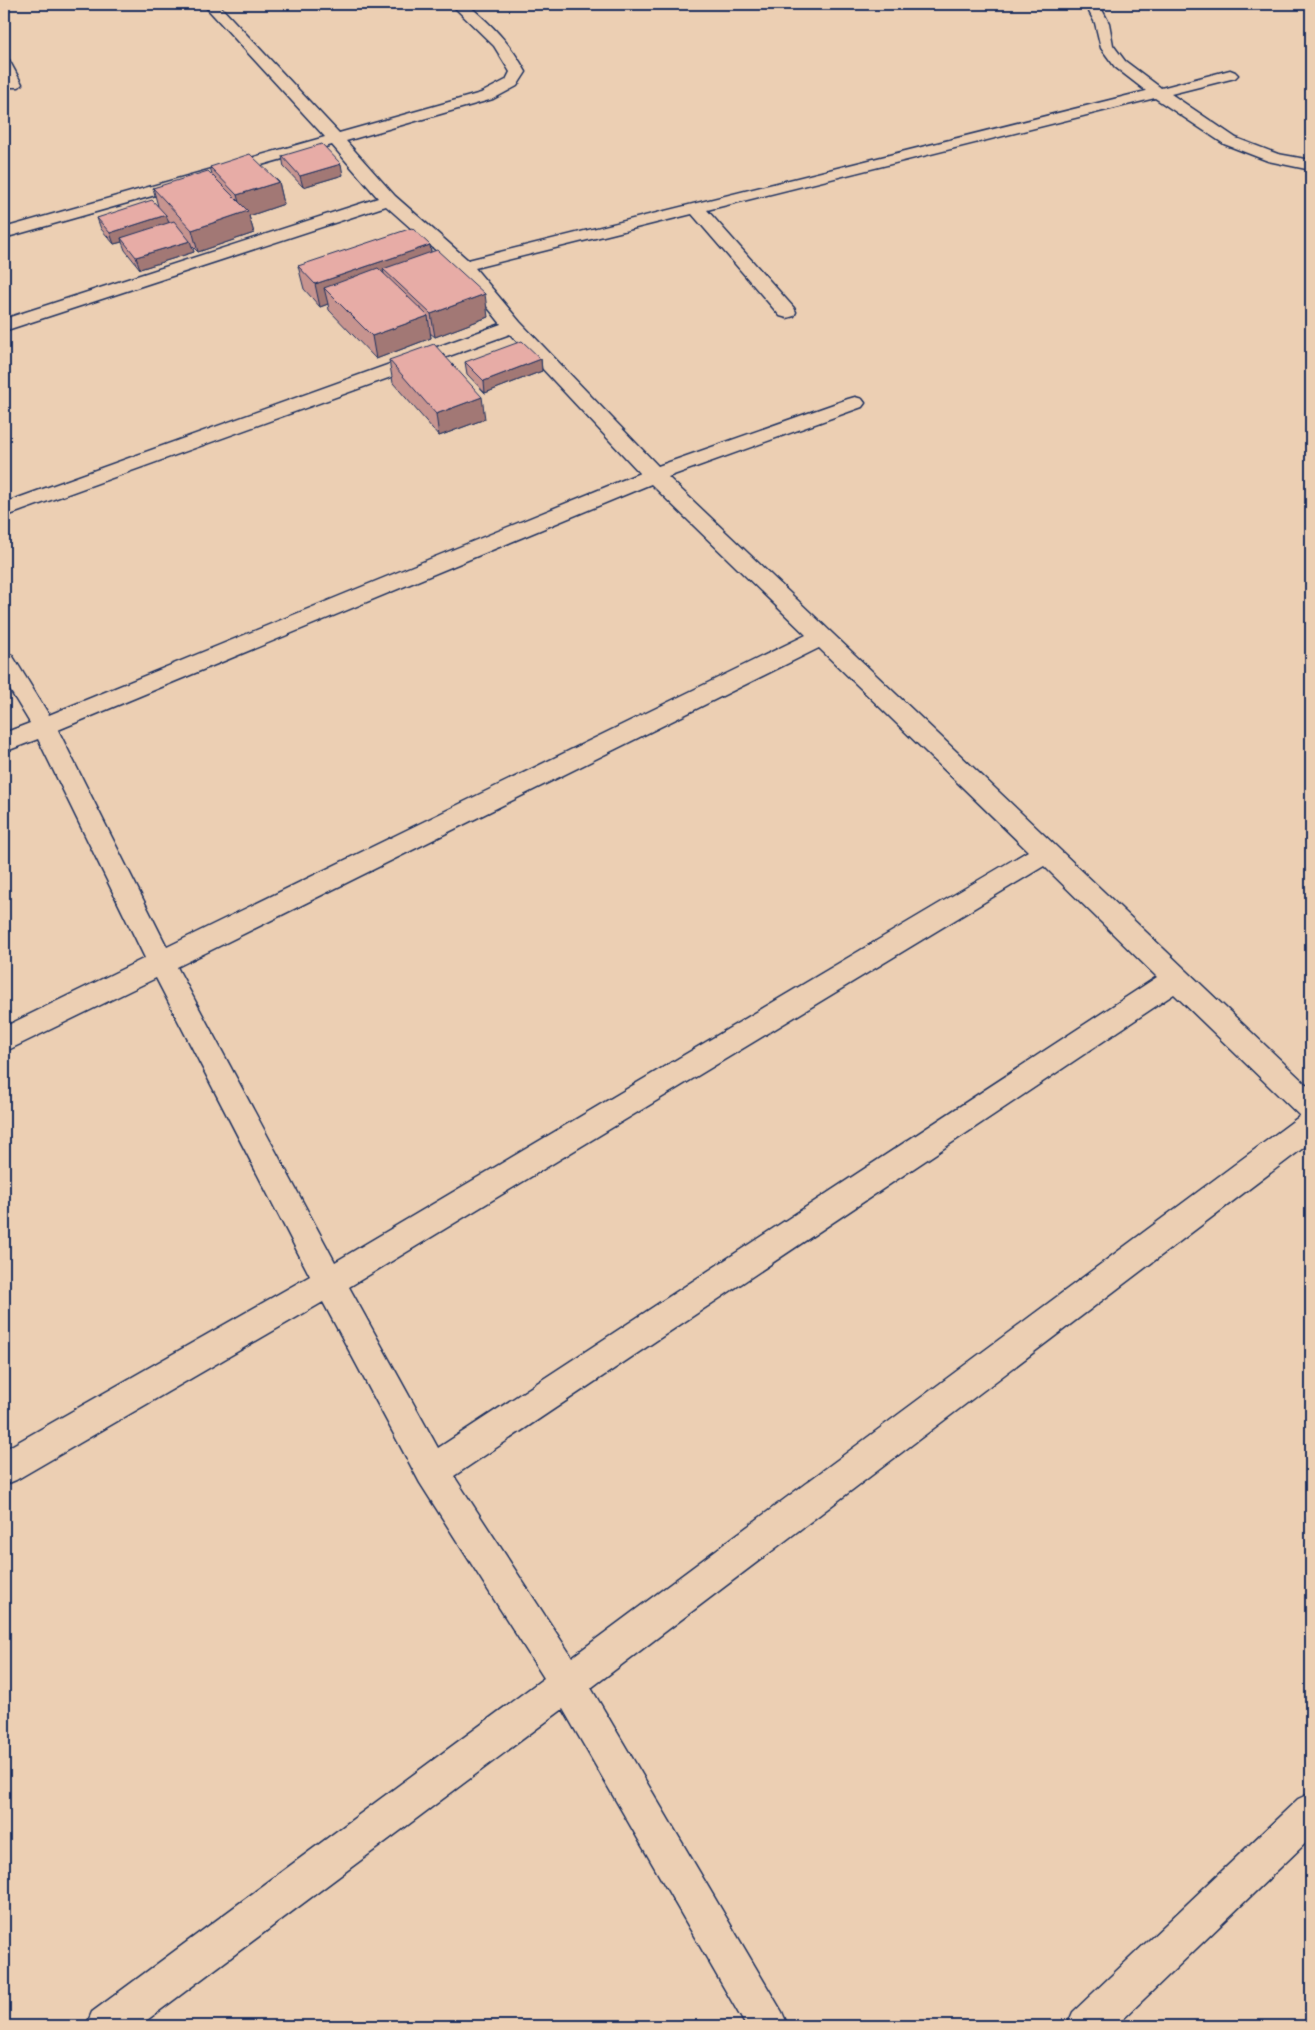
<svg xmlns="http://www.w3.org/2000/svg" width="1315" height="2030" viewBox="0 0 1315 2030" font-family="'Gochi Hand',sans-serif">
<style>
.lines{fill:none;stroke-linecap:round;stroke-linejoin:round}
.minor-casing{stroke:#1b2f5e;stroke-width:3}
.minor{fill:#eccfb3;fill-rule:evenodd}
.wall{fill:#c7948f;stroke:#1b2f5e}
.shaded-wall{fill:#a27874;stroke:#1b2f5e}
.building{fill:#e7aca6;stroke:#1b2f5e}
</style>
<rect width="100%" height="100%" fill="#eccfb3"/>
<filter id="ink" filterUnits="userSpaceOnUse"><feTurbulence type="fractalNoise" baseFrequency=".02" numOctaves="2"/><feDisplacementMap in="SourceGraphic" scale="10" xChannelSelector="R" yChannelSelector="G"/><feConvolveMatrix kernelMatrix="1 2 1 2 8 2 1 2 1" color-interpolation-filters="sRGB"/></filter>
<g filter="url(#ink)">
<g class="lines">
<defs>
<path id="minor" d="M203,4H218L339,133L481,93L506,80L510,72L494,46L451,4H467C491,24 511,44 526,72L517,86L493,99L346,141L395,196L468,260L1146,91L1115,67L1101,48L1095,23L1085,4H1099L1109,23L1113,45L1125,61L1161,88L1230,70L1235,72L1238,75L1235,78L1171,94L1236,138L1278,154L1311,160V170L1268,161L1224,144L1155,98L707,210L794,308L796,312L794,316L787,318L780,316L692,214L475,268L520,322L658,466L848,399L855,397L862,399L865,403L862,407L668,477L1311,1089V1142L591,1688L782,2012L788,2026H746L563,1709L139,2026H86L92,2012L544,1678L420,1483L323,1302L16,1480L4,1485V1450L310,1276L156,978L4,1052V1027L145,958L38,739L4,752V733L30,723L4,680V653L12,655L49,715L640,473L510,334L4,517V503L501,324L458,270L386,206L4,331V319L378,198L332,145L4,238V228L325,137ZM651,484L806,635L167,947L58,730ZM819,648L1028,851L335,1262L177,967ZM1044,866L1157,977L438,1448L349,1287ZM1174,994L1300,1116L572,1657L454,1476Z
M4,58L9,60L22,84L19,87H9C3,78 3,69 4,58Z
M1311,1793V1838L1116,2026H1067L1073,2012L1298,1799Z"/>
</defs>
<use href="#minor" class="minor-casing"/>
<use href="#minor" class="minor"/>
</g>
<path class="wall" d="M282,156L343,175L303,187L284,167Z
M210,167L279,182L284,204L249,216L254,233L198,252L191,245L194,252L140,269L125,250L122,242L114,244L101,229L97,218L158,206L153,188L212,174Z
M430,245L431,252L488,317L435,337L430,333L431,338L376,359L329,310L328,304L320,307L304,289L298,266Z
M541,359L542,371L485,393L467,374L465,362Z
M389,360L485,419L439,436L393,383Z"/>
<path class="shaded-wall" d="M341,164L343,175L303,187L300,176Z
M279,182L284,204L249,216L254,233L198,252L192,230L242,213L237,195Z
M166,215L170,226L121,238L122,242L114,244L110,233Z
M190,241L194,252L140,269L136,257Z
M430,245L433,267L383,269L386,284L324,288L328,304L320,307L315,284Z
M485,294L488,317L435,337L431,314Z
M428,316L431,338L376,359L372,336Z
M541,359L542,371L485,393L484,381Z
M482,397L485,419L439,436L436,414Z"/>
<path class="building" d="M322,144L341,164L300,176L282,156Z
M250,154L279,182L237,195L210,167Z
M208,171L248,211L192,230L153,188Z
M152,200L166,215L110,233L97,218Z
M174,221L190,241L136,257L121,238Z
M412,228L430,245L315,284L298,266Z
M437,250L485,294L431,314L383,269Z
M378,268L428,316L372,336L324,288Z
M522,341L541,359L484,381L465,362Z
M434,344L482,397L436,414L389,360Z"/>
</g>
<rect width="1315" height="2030" fill="none" stroke="#eccfb3" stroke-width="20"/>
<rect x="10" y="10" width="1295" height="2010" fill="none" stroke="#1b2f5e" stroke-width="2" filter="url(#ink)"/>
</svg>
